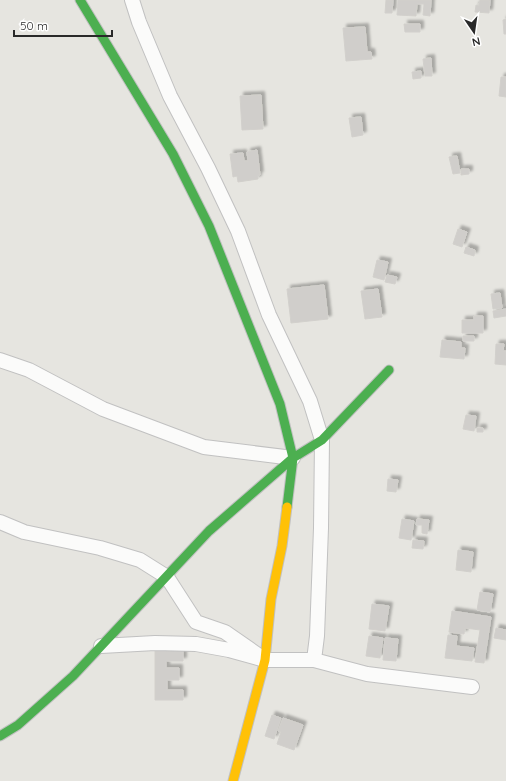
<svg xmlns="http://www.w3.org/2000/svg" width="506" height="781" viewBox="0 0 506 781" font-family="Quicksand,sans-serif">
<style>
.building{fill:#d0cecb;stroke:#d2d0cc;filter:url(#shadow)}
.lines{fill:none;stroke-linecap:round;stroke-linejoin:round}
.street-casing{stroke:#c1c1c1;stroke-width:16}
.fast-casing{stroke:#c1c1c1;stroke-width:11}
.slow-casing{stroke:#c1c1c1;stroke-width:11}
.street{stroke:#fbfbfa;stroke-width:14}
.fast{stroke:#4caf50;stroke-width:9}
.slow{stroke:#ffc107;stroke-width:9}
</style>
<defs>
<filter id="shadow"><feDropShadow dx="3.5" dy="-3.5" stdDeviation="1" flood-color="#0004"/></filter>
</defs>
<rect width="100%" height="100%" fill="#e6e5e0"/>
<path class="building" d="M386,0H393L392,13H385Z
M398,0H431L430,16L423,15L424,4H417L416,16L397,15Z
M480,0H490L489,13L475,12L476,5L479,6Z
M506,19V34H504L503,20Z
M404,24H420V32H405Z
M365,27L367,52H371L372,59L346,61L343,28Z
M431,58L432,76H425L423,59Z
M421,71V78L413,79L412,72Z
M501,77H506V97L499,96Z
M261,95L263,129L242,130L240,96Z
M361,117L363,135L352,137L349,118Z
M257,150L260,175H258V179L238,182L237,176L233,177L230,154L243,153L244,161H248L247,152Z
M457,156L460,173L453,174L449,157Z
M461,169H469V174L461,175Z
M458,229L467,232L462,247L453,244Z
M466,247L475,250L474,256L464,253Z
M377,260L388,262L384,280L373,277Z
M387,275L397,277L395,284L385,282Z
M324,285L328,319L291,323L287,289Z
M378,289L382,317L365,319L361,291Z
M500,293L502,308L493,309L491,294Z
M506,309V316L494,318L493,311Z
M474,316H483V333H462V320H474Z
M463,336H474V341H463Z
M442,340L461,342V348H465L464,359L440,357Z
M496,344H504L503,351H506V365L495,364Z
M466,415L476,416L474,431L463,429Z
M477,428H483V432H477Z
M388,479L398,480L396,492L387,491Z
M402,519L414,521L411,540L399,538Z
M417,519L429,520L427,534L422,533V525H416Z
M413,540L424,541L423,549L412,548Z
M458,550L473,552L471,572L456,570Z
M480,592L493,594L490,612L477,610Z
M372,604L389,606L385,631L369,629Z
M452,611L491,617L484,663L475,662L480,630L465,628L464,634L449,632Z
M496,628L506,630V640L494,638Z
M448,635L457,636L456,646L474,648L472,661L445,658Z
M369,636L383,638L380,658L366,656Z
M385,638L398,639L396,661L383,660Z
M183,648V661H166V668H179V680H167V690H183V700H155V649Z
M272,715L281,718L274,739L265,736Z
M283,718L303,725L294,750L277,744L281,732L278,731Z"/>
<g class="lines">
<defs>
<path id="street" d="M132,0L139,22L170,96L208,168L238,231L269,315L310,401L322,440L321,528L317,636L314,660
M0,360L29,370L103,409L204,447L293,458
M0,522L24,532L100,548L140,560L167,577L196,622L225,632L258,655
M101,646L155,643L196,644L229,650L265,660H314L367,674L472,687"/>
<path id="fast" d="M80,0L173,154L209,226L280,404L293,458L287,507
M0,736L18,725L73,676L209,531L293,458L322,440L389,370"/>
<path id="slow" d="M233,781L265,660L271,599L282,546L287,507"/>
</defs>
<use href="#street" class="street-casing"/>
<use href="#fast" class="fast-casing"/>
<use href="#slow" class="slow-casing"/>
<use href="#street" class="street"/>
<use href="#fast" class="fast"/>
<use href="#slow" class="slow"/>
</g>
<g transform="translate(474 32) rotate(167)" stroke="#ffffff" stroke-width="3" paint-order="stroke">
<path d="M0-3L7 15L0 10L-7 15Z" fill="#292929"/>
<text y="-6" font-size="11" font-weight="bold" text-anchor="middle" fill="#292929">N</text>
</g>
<path d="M14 30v6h98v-6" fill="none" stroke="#292929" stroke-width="2"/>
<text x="20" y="30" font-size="12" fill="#292929" stroke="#ffffff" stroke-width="3" paint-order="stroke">50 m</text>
</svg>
